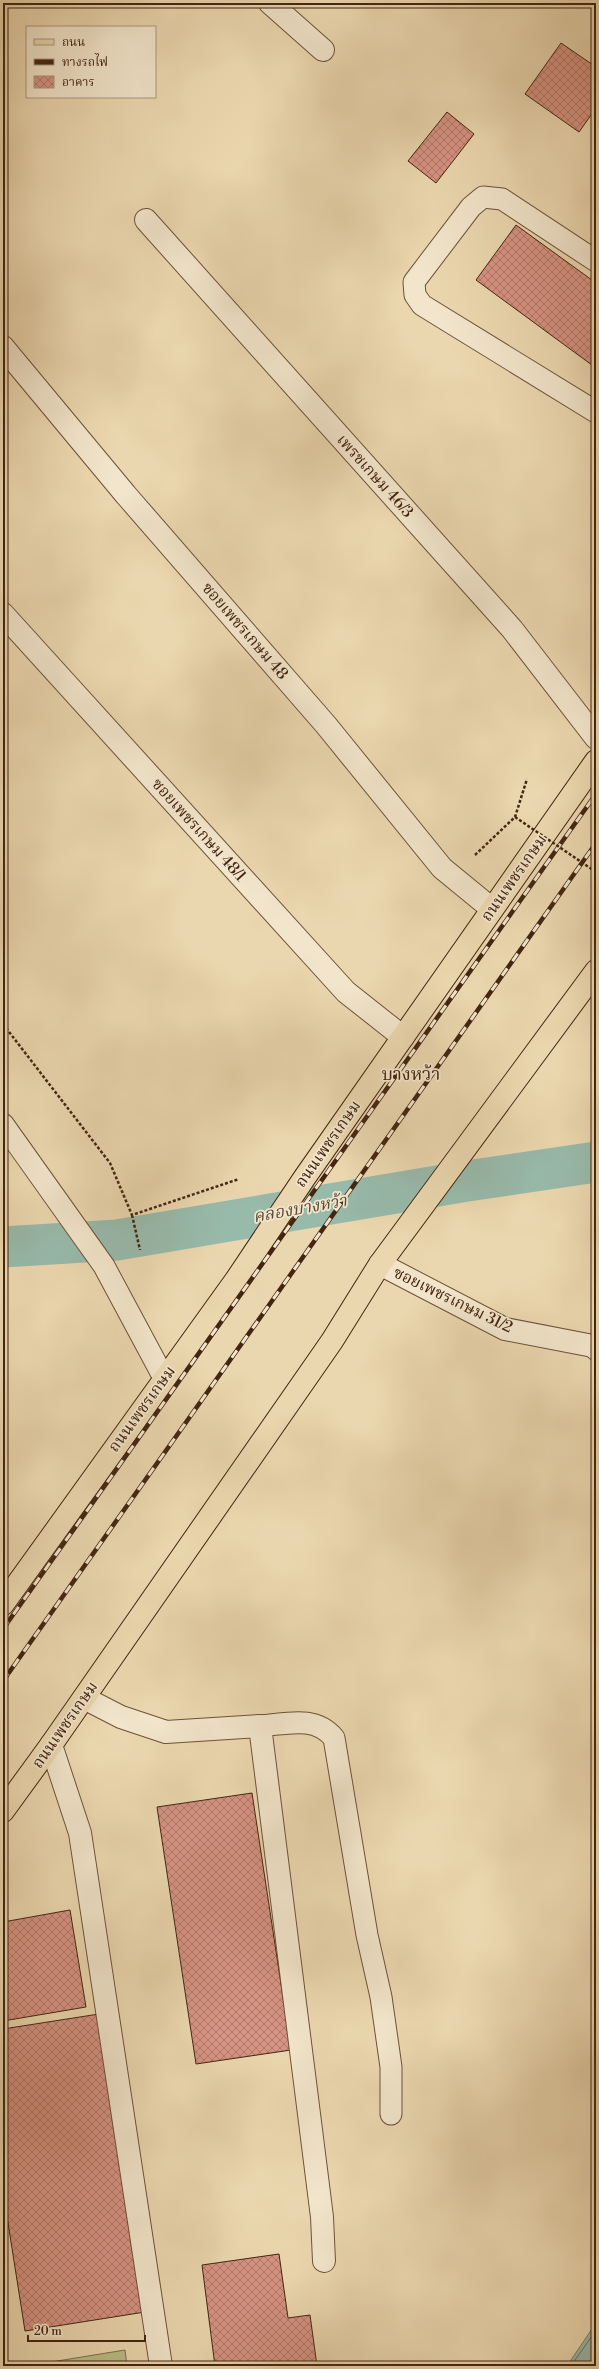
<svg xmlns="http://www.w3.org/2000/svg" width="599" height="2369" viewBox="0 0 599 2369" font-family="'Libre Bodoni','Noto Serif Thai',serif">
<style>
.park{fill:#bcbd87;stroke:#80714c}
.water{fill:#98baab;stroke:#767e6d}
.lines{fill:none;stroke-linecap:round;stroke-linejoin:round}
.shore{stroke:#6e705e;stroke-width:1}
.canal{stroke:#98baab;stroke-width:41}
.building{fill:url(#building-cross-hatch);stroke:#432511}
.service-casing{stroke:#6d5238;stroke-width:23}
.minor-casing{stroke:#6d5238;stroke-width:24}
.tertiary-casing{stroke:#6d5238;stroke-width:24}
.primary-casing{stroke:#432511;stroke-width:24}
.path{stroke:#432511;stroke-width:2.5;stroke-dasharray:3 2;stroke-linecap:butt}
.service{stroke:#f2e5cb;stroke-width:21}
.minor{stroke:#f2e5cb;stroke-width:22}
.tertiary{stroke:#f2e5cb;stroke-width:22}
.primary{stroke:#ebd7af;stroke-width:22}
.rail-casing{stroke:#432511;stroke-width:4.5}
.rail{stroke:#f2e5cb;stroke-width:3;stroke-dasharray:9;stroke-linecap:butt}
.path-bridge{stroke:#432511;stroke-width:2.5;stroke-dasharray:3 2;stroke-linecap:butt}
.labels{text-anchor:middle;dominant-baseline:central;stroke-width:3.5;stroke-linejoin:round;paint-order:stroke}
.street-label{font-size:16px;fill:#432511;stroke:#f2e5cb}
.water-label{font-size:17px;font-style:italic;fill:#584a38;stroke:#f2e5cb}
.quarter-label{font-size:18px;fill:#432511;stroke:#f2e5cb}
</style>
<defs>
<pattern id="building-cross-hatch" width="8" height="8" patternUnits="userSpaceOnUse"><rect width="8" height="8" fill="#d79383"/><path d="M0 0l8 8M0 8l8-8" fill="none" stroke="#b0786a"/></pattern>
</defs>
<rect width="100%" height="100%" fill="#ebd7af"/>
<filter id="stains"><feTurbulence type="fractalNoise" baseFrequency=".005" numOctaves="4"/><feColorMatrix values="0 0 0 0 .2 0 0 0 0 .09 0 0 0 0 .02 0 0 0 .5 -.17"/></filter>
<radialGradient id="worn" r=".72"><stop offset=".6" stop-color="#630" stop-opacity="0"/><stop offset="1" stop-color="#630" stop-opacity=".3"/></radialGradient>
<path class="park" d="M125,2350L127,2366H51V2362Z"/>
<path class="water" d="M596,2323V2366H567Z"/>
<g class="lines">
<path class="shore" d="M571,2366L596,2330"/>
<path class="canal" d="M3,1247L117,1240L467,1181L596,1162"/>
</g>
<path class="building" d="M561,43L596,67V108L579,132L525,94Z
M447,112L474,134L436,183L408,161Z
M516,225L596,283V368L476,280Z
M252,1793L291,2050L196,2064L157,1807Z
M70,1910L86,2007L3,2021V1922Z
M99,2014L145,2312L25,2331L3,2191V2029Z
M279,2254L288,2318L310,2315L317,2366H215L202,2265Z"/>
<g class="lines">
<defs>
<path id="service" d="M596,261L502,199L483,197L471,207L414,282L415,295L422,305L596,412
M3,1124L104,1266L164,1378
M260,1726C287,1724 315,1715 334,1738L367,1935L381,1997L391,2067V2114"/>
<path id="minor" d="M270,3L323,50
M146,220L512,629L596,738
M3,614L346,992L403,1037
M380,1264L505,1329L593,1346L596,1349
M84,1698L121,1717L166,1732L260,1726L322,2217L324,2261
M51,1745L80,1833L161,2366"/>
<path id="tertiary" d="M3,347L126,495L326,725L442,868L492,909"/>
<path id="primary" d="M3,1604L236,1280L305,1177L596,761
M3,1811L51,1745L332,1341L380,1264L596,971"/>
</defs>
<use href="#service" class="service-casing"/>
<use href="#minor" class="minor-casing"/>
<use href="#tertiary" class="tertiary-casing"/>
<use href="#primary" class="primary-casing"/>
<path class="path" d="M475,855L515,817L527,779
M6,1028L110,1163L132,1215L239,1179
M132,1215L140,1250"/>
<use href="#service" class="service"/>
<use href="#minor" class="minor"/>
<use href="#tertiary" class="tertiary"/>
<use href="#primary" class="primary"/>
<defs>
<path id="rail" d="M3,1629L596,794
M3,1681L596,843"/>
</defs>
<use href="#rail" class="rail-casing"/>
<use href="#rail" class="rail"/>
<path class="path-bridge" d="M515,817L596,872"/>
</g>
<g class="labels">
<g class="street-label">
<text transform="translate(375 476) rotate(48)">เพรชเกษม 46/3</text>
<text transform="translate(245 631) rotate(49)">ซอยเพชรเกษม 48</text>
<text transform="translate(199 830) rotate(48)">ซอยเพชรเกษม 48/1</text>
<text transform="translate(514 878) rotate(-55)">ถนนเพชรเกษม</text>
<text transform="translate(328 1144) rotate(-55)">ถนนเพชรเกษม</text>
<text transform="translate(453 1300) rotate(26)">ซอยเพชรเกษม 31/2</text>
<text transform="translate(142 1409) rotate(-54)">ถนนเพชรเกษม</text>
<text transform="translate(65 1725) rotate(-55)">ถนนเพชรเกษม</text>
</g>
<g class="water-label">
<text transform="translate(300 1209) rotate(-10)">คลองบางหว้า</text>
</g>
<g class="quarter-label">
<text x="411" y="1074">บางหว้า</text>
</g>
</g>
<rect width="599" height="2369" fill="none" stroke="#ebd7af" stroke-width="16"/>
<rect x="4" y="4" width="591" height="2361" fill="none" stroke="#432511" stroke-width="2"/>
<rect x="8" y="8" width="583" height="2353" fill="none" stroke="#432511"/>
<rect x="26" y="26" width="130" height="72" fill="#f2e5cb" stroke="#ac9881"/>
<rect x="34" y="39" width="20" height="6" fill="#ebd7af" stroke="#ac9881"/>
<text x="62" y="46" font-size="12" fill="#432511">ถนน</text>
<rect x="34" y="59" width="20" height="6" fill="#432511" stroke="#ac9881"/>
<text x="62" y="66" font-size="12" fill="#432511">ทางรถไฟ</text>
<rect x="34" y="76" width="20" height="12" fill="url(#building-cross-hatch)" stroke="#ac9881"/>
<text x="62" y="86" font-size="12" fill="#432511">อาคาร</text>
<path d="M28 2335v6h117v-6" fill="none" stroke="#432511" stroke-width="2"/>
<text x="34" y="2335" font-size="12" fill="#432511" stroke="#f2e5cb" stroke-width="3" paint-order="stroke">20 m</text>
<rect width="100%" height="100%" filter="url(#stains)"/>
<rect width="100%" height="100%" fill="url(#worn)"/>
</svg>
